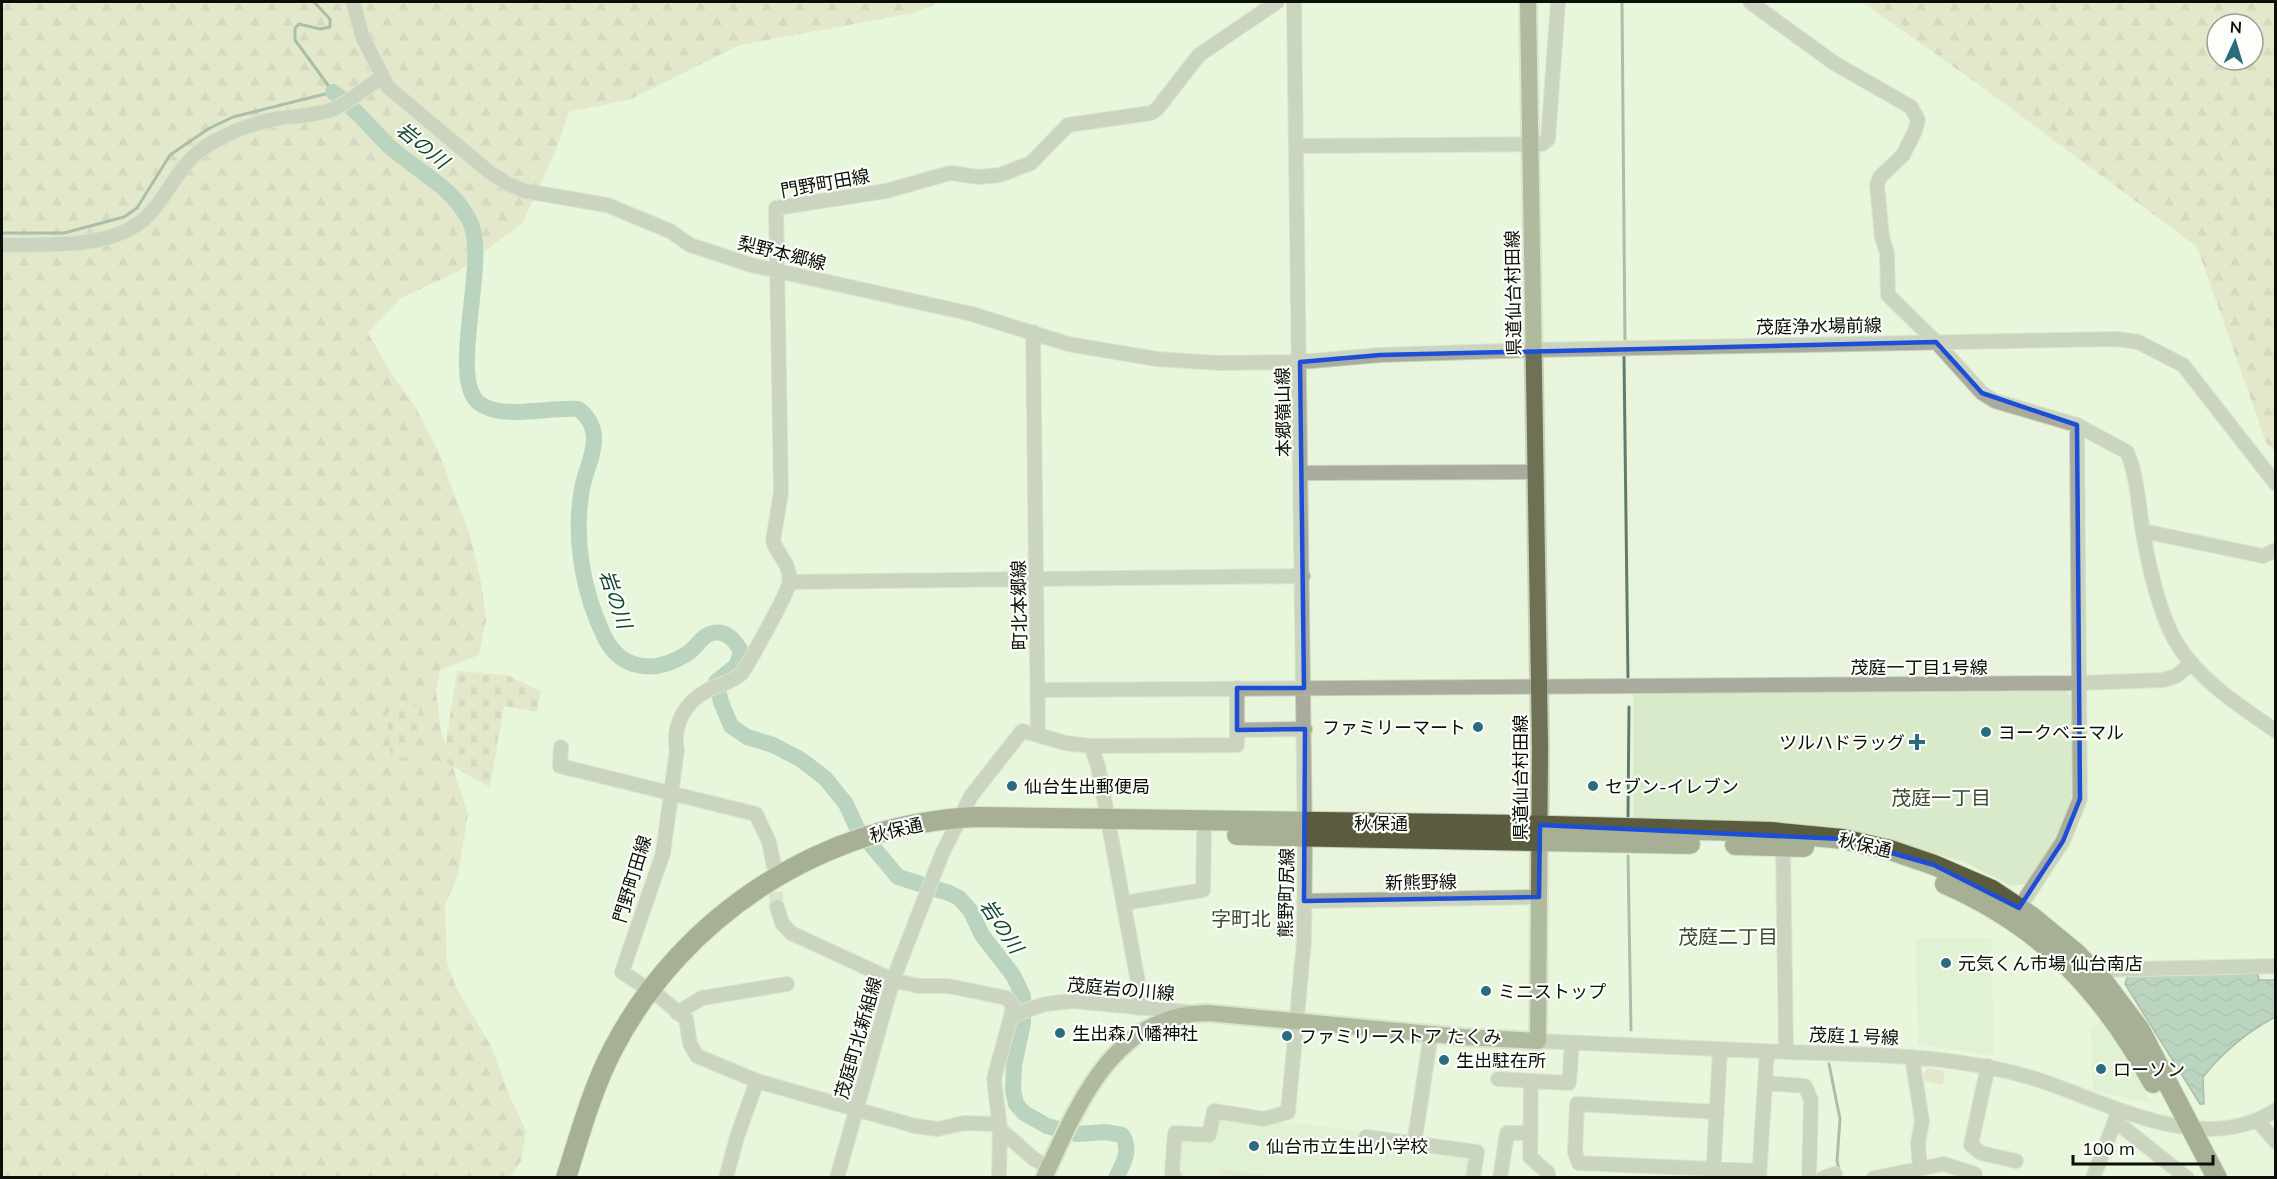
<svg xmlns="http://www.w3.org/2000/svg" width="2277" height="1179" viewBox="0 0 2277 1179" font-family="Mulish,'Noto Sans JP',sans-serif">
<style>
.built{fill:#d9eaca}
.forest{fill:url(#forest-firs);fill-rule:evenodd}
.cemetery{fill:url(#cemetery-stones)}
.park{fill:#e0d7b7}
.water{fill:url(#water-waves);stroke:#607c6f;stroke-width:1.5}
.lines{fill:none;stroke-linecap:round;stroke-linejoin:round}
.stream{stroke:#607c6f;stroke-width:3}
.river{stroke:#85ab9b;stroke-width:16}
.minor-tunnel{stroke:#c7d2bc;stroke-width:14;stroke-dasharray:14 7;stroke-linecap:butt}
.minor-casing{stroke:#c5d0ba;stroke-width:16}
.major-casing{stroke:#c5d0ba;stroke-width:20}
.highway-casing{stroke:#c5d0ba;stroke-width:22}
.minor{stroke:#a9ab9c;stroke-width:14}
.major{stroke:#6e7156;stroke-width:16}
.highway{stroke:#5a5c3d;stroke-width:20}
.marked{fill:none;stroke:#1d4ed8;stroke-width:4.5;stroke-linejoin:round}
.poi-dot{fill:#2b6b80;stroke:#fbfef9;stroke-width:2}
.labels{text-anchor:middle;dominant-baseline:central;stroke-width:4.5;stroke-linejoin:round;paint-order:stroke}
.street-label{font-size:18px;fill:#0b0f07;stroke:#fbfef9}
.poi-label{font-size:18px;fill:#0b0f07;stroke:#fbfef9;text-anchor:start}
.water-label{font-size:20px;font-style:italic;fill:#143;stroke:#fbfef9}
.neighbourhood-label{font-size:20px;fill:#3d4733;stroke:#fbfef9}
</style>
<defs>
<pattern id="forest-firs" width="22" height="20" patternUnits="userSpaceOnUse" patternTransform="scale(1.5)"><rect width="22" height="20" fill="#e0d7b7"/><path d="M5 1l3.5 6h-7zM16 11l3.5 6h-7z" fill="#bfb79c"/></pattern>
<pattern id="cemetery-stones" width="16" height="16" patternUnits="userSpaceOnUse" patternTransform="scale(1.5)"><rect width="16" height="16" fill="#e0d7b7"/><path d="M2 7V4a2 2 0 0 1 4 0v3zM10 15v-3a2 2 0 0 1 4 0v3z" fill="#bfb79c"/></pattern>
<pattern id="water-waves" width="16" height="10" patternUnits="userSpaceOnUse" patternTransform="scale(1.5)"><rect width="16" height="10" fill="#85ab9b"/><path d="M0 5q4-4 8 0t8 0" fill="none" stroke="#6b8a7c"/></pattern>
</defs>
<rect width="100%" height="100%" fill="#e8f5dc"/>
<path class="built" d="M2066,691L2073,697L2072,791L2067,821L2030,883L2012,886L1962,861L1831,827L1781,822L1633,818V693Z
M1916,938H1991L1994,1056L1918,1044Z
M2103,1021L2115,1038L2151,1103L2093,1091L2091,1027Z
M1223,1115L1367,1132L1473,1153L1470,1177L1178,1178L1177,1136L1212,1139L1216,1120Z"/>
<path class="forest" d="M2,2H942L913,13L740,45L631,99L569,112L556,150L523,222L459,271L401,298L368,333L391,373L416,408L439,453L469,532L481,581L486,619L479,655L440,670L436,692L441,731L468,814L458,874L445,906L447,963L456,987L491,1046L508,1092L526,1131L521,1161L510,1177L2,1178Z
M1862,2H2275V452L2266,442L2197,247L1985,89ZM2217,24H2253V60H2217Z"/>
<path class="cemetery" d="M457,671L507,675L541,691L537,712L504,706L490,787L443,761Z
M419,704L417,742L407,746V757L391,756L387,713Z"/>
<path class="park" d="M1928,1068L1945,1071L1943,1085L1925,1081L1923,1074Z
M1221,1169L1276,1177H1220Z"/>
<path class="water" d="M2258,974L2259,980H2275V1017C2247,1032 2223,1052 2203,1077L2204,1104H2200L2125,984L2128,975Z"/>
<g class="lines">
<path class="stream" d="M1622,2L1625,344
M2,233H64L124,217L137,208L170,155L208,129L233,117L333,92L295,40V28L299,24L320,29L330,27V19L314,2
M1624,357L1628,679
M1628,817L1629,707
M1628,856L1631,1030
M1829,1064L1840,1119L1837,1161L1841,1178"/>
<path class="river" d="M333,92C354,107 370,127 389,146C416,171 455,187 471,224C488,263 448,379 479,403C502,421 551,406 578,409C587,415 593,425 594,436C595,455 585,471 582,489C573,538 583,592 604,636C622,673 658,673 688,653C697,647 702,635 713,633C727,630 735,641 741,651L737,665L716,682L721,702L731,726L747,737L773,745L800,759L825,778L846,804L857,828L898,877L949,893L959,898L970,910L982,935L1013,975L1023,996V1023L1014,1065L1013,1090L1016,1104L1024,1113L1047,1126L1077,1134L1105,1132L1122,1135C1132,1150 1123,1164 1116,1178"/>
<path class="minor-tunnel" d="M774,871L777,907"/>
<defs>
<path id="minor" d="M353,2L363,38L388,87L488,171L508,184L525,191L607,205L670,231L690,245L751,265L972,314L1068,344L1157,359L1219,363L1300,362L1380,355L1533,350L2117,339L2138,342L2183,365L2276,484
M1750,2L1834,63L1911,107L1918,120L1915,131L1903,155L1880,177L1877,185L1882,237L1887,253L1888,295L1936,342L1982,393L1995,401L2077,425L2127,452C2138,478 2138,505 2143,533C2149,567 2160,618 2179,647C2203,683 2241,707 2276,731
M1298,146L1542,144L1548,139L1558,2
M2,245C49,244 120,251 153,210C175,184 180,161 213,142C234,130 257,122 281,118C298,116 315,115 331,110C350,103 364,88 381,78
M1033,332L1038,735L1065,743L1091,746L1098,766L1138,982L1139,1008
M2077,425L2079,683L2163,680L2176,676L2192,663
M1302,473L1535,472
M2143,531L2263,556L2276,550
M790,582L1303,576
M1039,690L2079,683L2080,799L2063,841L2015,914
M1237,730L1305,729
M1091,746L1237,745V688
M561,747L560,766L756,814L769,842L774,866
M1783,847L1786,1052
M1304,901L1539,897
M1124,903L1203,890L1204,834
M777,907L782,923L791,933L893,980L918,986H948L1007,998L1013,1006L1011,1016
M2092,970L2276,966
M677,1013L702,998L787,984
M1538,1041C1621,1045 1704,1049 1787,1052C1873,1055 1960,1054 2042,1081C2113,1105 2204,1157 2276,1110
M1912,1057L1922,1121L1918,1143L1920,1167
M1988,1066L1971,1145L1981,1153L2016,1161
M1498,1079L1569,1083L1572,1043
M757,1081L915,1126L938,1129L964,1123L994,1124L1034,1159L1049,1167
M1531,1081L1530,1157L1548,1173V1178
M1765,1083L1805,1086L1811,1100L1809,1178
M2117,1110L2115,1121L2187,1178
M1717,1112L1577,1104L1575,1152L1579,1163L1759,1171
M2258,1121L2276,1142
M1366,1137L1477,1152L1473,1178
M1414,1145L1431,1034
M1713,1176L1720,1049
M726,1178L737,1137L757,1081L697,1056L690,1044L686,1019L660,997L622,972L663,853L677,750C672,725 685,702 708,690C720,684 731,683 742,673C750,661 788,593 789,583C792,565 778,556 773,541L781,492L776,208L886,191L950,173L979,177L1000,175L1031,163L1068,125L1151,113L1157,109L1199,55L1277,2
M837,1178L893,980L942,854L971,796L1022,731L1038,735
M999,1178L1000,1129L994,1079L1011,1016L1045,1004L1072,1001L1187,1012
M1175,1178L1172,1172L1175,1133L1209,1135L1214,1111L1264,1119L1288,1112L1304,941L1305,845L1294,2
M1500,1178L1507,1133H1531
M1759,1178L1767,1051
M1823,1178L1835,1174
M1874,1178L1944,1164L1975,1174L1974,1178
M2093,1178L2115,1121"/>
<path id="major" d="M1044,1178C1077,1106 1114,1013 1208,1013L1463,1037L1538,1041L1540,746L1528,2"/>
<path id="highway" d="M1237,835L1690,844
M1735,845L1804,847
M1945,884C2042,926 2103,992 2153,1083
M566,1178C580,1134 592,1089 613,1049C683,914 825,823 977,817L1519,825L1771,832L1842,839L1890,850L1934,865L1992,890L2031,916L2076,953L2104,982L2140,1030L2217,1178"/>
</defs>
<use href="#minor" class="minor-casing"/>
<use href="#major" class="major-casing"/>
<use href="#highway" class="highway-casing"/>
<use href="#minor" class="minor"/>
<use href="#major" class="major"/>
<use href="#highway" class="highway"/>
</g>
<path d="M0 0H2277V1179H0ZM1936,342L1982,393L2077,425L2080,799L2063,841L2019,908L1934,865L1842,839L1540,825L1539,897L1304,901L1305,729L1237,730V688H1304L1300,362L1380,355Z" fill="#e8f5dc" fill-opacity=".55" fill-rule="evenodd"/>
<path class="marked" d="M1936,342L1982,393L2077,425L2080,799L2063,841L2019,908L1934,865L1842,839L1540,825L1539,897L1304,901L1305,729L1237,730V688H1304L1300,362L1380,355Z"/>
<g class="poi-dot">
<circle cx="1478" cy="727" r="6"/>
<circle cx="1986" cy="732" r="6"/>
<path d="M1914 733h6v6h6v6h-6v6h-6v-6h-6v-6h6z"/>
<circle cx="1012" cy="786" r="6"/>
<circle cx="1593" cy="786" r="6"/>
<circle cx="1946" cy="963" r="6"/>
<circle cx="1486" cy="991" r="6"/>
<circle cx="1060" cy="1033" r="6"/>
<circle cx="1287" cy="1036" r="6"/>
<circle cx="1444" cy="1060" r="6"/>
<circle cx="2101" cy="1069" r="6"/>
<circle cx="1254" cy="1146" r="6"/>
</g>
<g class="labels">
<g class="street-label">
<text transform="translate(825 183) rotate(-10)">門野町田線</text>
<text transform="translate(782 253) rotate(14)">梨野本郷線</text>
<text transform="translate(1513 293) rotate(-91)">県道仙台村田線</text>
<text transform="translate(1819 326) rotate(-1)">茂庭浄水場前線</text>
<text transform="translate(1283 412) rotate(-91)">本郷嶺山線</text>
<text transform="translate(1019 605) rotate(-91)">町北本郷線</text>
<text x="1919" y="667">茂庭一丁目1号線</text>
<text transform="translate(1520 778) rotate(-90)">県道仙台村田線</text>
<text x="1381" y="823">秋保通</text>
<text transform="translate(896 830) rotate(-13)">秋保通</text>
<text transform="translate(1865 845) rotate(13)">秋保通</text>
<text transform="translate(632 879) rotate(-73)">門野町田線</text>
<text transform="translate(1421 882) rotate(-1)">新熊野線</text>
<text transform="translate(1286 893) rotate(-89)">熊野町尻線</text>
<text transform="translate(1121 989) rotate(5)">茂庭岩の川線</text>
<text transform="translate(1854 1036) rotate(2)">茂庭１号線</text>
<text transform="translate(858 1038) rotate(-74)">茂庭町北新組線</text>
</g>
<g class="poi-label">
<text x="1466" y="727" text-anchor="end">ファミリーマート</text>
<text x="1998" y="732">ヨークベニマル</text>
<text x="1905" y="742" text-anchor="end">ツルハドラッグ</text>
<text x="1024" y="786">仙台生出郵便局</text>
<text x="1605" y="786">セブン-イレブン</text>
<text x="1958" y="963">元気くん市場 仙台南店</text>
<text x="1498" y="991">ミニストップ</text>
<text x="1072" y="1033">生出森八幡神社</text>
<text x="1299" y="1036">ファミリーストア たくみ</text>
<text x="1456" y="1060">生出駐在所</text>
<text x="2113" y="1069">ローソン</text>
<text x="1266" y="1146">仙台市立生出小学校</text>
</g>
<g class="water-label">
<text transform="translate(423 145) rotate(39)">岩の川</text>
<text transform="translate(616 599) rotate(71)">岩の川</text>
<text transform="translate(1002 926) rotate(56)">岩の川</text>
</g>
<g class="neighbourhood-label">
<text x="1941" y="797">茂庭一丁目</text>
<text x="1241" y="918">字町北</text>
<text x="1728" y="936">茂庭二丁目</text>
</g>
</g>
<rect width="2277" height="1179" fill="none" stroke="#0b0f07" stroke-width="6"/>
<g transform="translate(2235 42) rotate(4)"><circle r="28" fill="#fbfef9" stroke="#9b9e98" stroke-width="1.5"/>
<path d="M0-4.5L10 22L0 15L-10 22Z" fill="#2b6b80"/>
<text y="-9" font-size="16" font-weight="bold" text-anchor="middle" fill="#0b0f07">N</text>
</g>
<path d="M2073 1155v9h140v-9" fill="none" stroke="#0b0f07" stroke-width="3"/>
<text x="2082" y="1155" font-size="18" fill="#0b0f07" stroke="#fbfef9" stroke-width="4.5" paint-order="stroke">100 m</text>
</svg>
